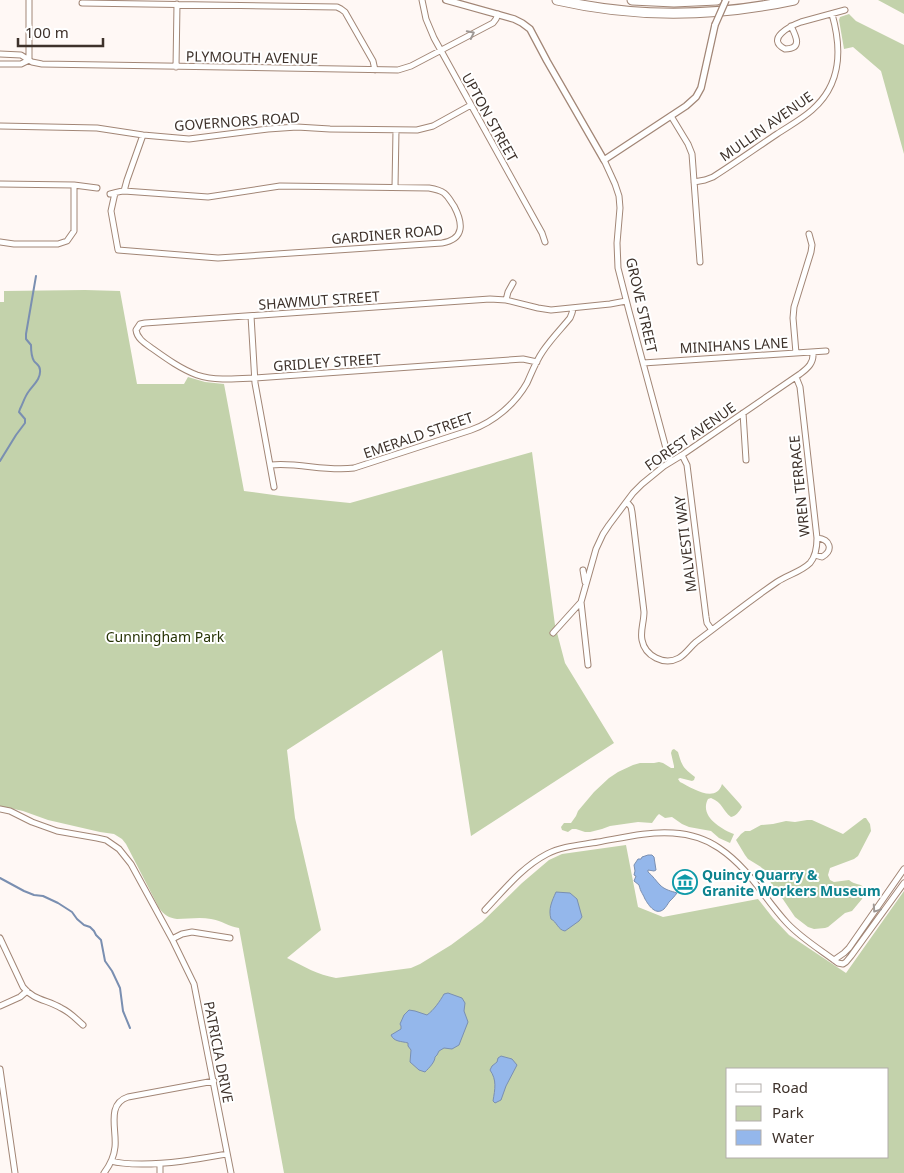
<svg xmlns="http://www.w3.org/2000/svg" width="904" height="1173" viewBox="0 0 904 1173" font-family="'Noto Sans',sans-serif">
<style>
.green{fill:#c3d2ab;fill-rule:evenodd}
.water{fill:#94b7eb;stroke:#7a8fb1}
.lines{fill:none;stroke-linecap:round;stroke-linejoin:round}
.stream{stroke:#7a8fb1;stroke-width:2}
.minor-casing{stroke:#a28676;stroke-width:7}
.tertiary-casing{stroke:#a28676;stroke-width:8}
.motorway-casing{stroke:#a28676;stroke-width:11}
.minor{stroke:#fff;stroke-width:5}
.tertiary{stroke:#fff;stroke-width:5.5}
.motorway{stroke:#fff;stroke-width:9}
.tertiary-bridge-casing{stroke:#a28676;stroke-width:8;stroke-linecap:butt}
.tertiary-bridge{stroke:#fff;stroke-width:5.5}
.oneway{stroke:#9e9895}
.labels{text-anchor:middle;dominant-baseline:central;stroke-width:4;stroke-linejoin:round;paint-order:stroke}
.street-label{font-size:14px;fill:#3e322b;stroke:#fff}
.park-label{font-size:14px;fill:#263305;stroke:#fff}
.culture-label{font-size:14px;font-weight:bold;fill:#0d838f;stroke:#fff;text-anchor:start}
</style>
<rect width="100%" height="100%" fill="#fff8f5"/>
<path class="green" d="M878,0H904V14Z
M849,14L856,21L904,45V154L881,71L853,47L844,49L839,20L840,17Z
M85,290L120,291L137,384H184L188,377L205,382L224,384L244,491L281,496L350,503L532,452L555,625L565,663L614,743L471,836L442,650L287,750L295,818L321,930L287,958C303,966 318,975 336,978L411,968L420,964L451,945L482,922L522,883L549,860L562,854L626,845L638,907L663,917L758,899L773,918L789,935L846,973L904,891V1173H284L239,928C229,927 221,920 211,919C200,917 188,919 177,919C169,918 164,915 159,908L126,844L122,839L114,834L100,832L48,820L23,811L0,806V302H4V291ZM728,1069H888V1157H728Z
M674,749L678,752C682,766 683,768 695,777L694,780L692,781L680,778L678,779L680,782C692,788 716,804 722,784L740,804L742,807C739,812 736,816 731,817C722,810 723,803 711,798L708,799C699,816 721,829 734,834L730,843L719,838L711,831L689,827L682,824L672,817L665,818L659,814L657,816L652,823L638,822L610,826L602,829L590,832H585L576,829H572L568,832L562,830L561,827L564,823H571L576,816L578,811L594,792L609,778L618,772L633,765L640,763H654L659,762L663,763L671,768H674V766L671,753L672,750Z
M864,818H866L870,824L871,831L858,856L854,859L830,868L828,875L830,880L834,882L849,880C854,885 862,883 865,889L862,899L852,911L845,913L828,927L825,928L814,929L808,927L795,917L778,892L774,888L764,871L761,867L748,859L745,855L736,840L741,834L745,831H750L761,825L773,824L786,821L795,822L807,820H812L843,834Z"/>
<path class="water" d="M648,855H652L654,857L656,870L654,871L648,870V872C653,876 656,881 660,885C665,890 671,891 677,893C674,897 672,899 669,902C668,904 665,908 664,909C656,916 649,906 645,899C642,892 641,893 639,885L634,881L636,876L634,875L635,871L634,865L638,859H641L642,857Z
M556,892L570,893L577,899L582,917L579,921L565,931C558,930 557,922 551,919C548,909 552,901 556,892Z
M448,993L462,998L465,1003L464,1011L468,1022L459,1045L452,1049L444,1048L439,1051L437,1055L435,1057C435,1062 429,1068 425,1072L419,1070L410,1062L411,1050L408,1046V1043C401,1041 394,1042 391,1035L401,1029V1026L400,1024L404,1015L409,1010L415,1011L427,1015C434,1010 440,1001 444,994Z
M501,1056L512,1059L517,1065L506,1086L501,1100L495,1103L493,1101C495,1089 497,1080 490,1070L492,1066L497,1062L498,1058Z"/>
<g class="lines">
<path class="stream" d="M0,461L16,435L25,423V419L19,412L20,409C23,403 25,396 29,391C33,385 41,379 40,370C40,365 36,364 34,361C31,356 31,350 31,345L26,339V334L36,276
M0,878L24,891L34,895L43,896L58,903L72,912L77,919L84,925L90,927L94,931L96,935L101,940L105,961L112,971L120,988L123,1011L130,1028"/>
<defs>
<path id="minor" d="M29,0V60
M422,0L426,19L434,38L542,233L545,242
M82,3L337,7L341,9L345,12L373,61L375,70
M791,26C796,36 803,49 785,49C765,39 790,26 801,22L845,10
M0,54L21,55L32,62L42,64L398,70L411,66L493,23L496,19L498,14
M0,64H21L29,60
M176,67L177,4
M671,116L688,144L692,154L700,262
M0,126L97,128L143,135L189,139L268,129L297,127L330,129L417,130L433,126L471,105
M604,160L615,184L619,196L620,208L617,243L618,268L629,311L667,452L671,461
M694,182L705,180L713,177C735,163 756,148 777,134C789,126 802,119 812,110C842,84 842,49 832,14
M0,184L74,185L97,188
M395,187L396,130
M124,191L127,180L143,135
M110,194C115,193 119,191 124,191L208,197L280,186L429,188C435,189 440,190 444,193C449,197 451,202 454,206C463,223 465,239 442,243L218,258L118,250L111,211L115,193
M0,242L14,244H58L67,241L74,231V185
M506,300L508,292L513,283
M251,316L255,383L274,487
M796,353L793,318L794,307L811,252L812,245L809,234
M537,362L523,359L255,378C236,379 215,381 197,375C181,369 167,359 153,349C146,344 137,339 136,330L140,324L145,323L490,299L506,300L538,308L551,310L610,304L626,301
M643,363L826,351
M743,413L746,460
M682,455L687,465L706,617L707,623L712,630
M271,465C298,462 326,472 354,468L471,430C494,422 515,404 527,383C532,372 536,361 543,351C551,339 561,329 570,318L572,313L573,309
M627,502L631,507L632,512L644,612C644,622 640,631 642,640C645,656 664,666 679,658C686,654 690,647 696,642C723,622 749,601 777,582C787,575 801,572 810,563C816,556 817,547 817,538L800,387L796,377
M815,555L822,557C834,550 830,539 817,538
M583,570L585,582
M581,602L588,665
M553,633L581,602L596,549L603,534L609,525L633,493L642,484L664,466L682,455L800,374C808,368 814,363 813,352
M0,809L10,811L32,822L57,831L97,838L106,840L119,849L131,864L172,939L194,984L231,1173
M485,910C504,890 522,867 547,854C562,846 581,845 598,842C621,838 649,831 673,833C689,834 706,839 719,848C750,869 763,897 787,923C802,939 821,950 838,963L843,964L846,962L851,956L904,883
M0,938L23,987C33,1000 48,1000 61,1008C70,1012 76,1019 83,1025
M172,939L182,934L192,932L230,938
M834,960L844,953L849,948L904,869
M0,1006L20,997L27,991
M0,1069L15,1173
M111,1161C121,1164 131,1164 142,1164C171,1164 198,1159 227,1154
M160,1164V1173
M104,1173C110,1165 114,1157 115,1147C117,1130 106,1104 128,1097L214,1081"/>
<path id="tertiary" d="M446,0L514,19L522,23L530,29L547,61L604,160L686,106L696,97L701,88L715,25"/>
<path id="motorway" d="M557,0C635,18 715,17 794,0
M632,0L674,2L717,0"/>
</defs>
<use href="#minor" class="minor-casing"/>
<use href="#tertiary" class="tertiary-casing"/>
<use href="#motorway" class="motorway-casing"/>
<use href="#minor" class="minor"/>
<use href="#tertiary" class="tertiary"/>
<use href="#motorway" class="motorway"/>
<defs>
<path id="tertiary-bridge" d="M715,25L726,0"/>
</defs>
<use href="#tertiary-bridge" class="tertiary-bridge-casing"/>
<use href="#tertiary-bridge" class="tertiary-bridge"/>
</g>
<defs><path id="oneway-chevron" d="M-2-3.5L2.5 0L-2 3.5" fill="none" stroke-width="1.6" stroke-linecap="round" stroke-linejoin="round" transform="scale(1.25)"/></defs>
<g class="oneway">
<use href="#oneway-chevron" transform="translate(471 34) rotate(-27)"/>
<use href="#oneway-chevron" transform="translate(876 909) rotate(124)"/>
</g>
<defs>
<symbol id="museum-ring" viewBox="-11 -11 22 22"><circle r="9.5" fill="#fff" stroke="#0f9aa8" stroke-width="1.5"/><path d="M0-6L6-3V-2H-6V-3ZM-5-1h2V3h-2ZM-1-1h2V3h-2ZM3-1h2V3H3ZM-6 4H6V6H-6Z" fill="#0f9aa8"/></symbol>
</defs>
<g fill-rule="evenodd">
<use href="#museum-ring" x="671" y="868" width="28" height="28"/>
</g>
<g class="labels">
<g class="street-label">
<text transform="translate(252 57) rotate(1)">PLYMOUTH AVENUE</text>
<text transform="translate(490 117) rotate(61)">UPTON STREET</text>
<text transform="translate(237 121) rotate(-4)">GOVERNORS ROAD</text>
<text transform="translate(766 126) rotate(-35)">MULLIN AVENUE</text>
<text transform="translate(387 234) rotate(-5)">GARDINER ROAD</text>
<text transform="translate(319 300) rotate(-4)">SHAWMUT STREET</text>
<text transform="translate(642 305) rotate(77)">GROVE STREET</text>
<text transform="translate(734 345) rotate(-3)">MINIHANS LANE</text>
<text transform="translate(327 362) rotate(-4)">GRIDLEY STREET</text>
<text transform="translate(418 435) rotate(-19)">EMERALD STREET</text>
<text transform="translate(690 436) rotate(-35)">FOREST AVENUE</text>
<text transform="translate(799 486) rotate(-96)">WREN TERRACE</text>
<text transform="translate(685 544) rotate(-97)">MALVESTI WAY</text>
<text transform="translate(219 1052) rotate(79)">PATRICIA DRIVE</text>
</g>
<g class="park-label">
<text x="165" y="636">Cunningham Park</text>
</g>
<g class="culture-label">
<text x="702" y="874">Quincy Quarry &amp;<tspan x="702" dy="16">Granite Workers Museum</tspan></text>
</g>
</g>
<rect x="726" y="1068" width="162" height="90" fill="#ffffff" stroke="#b2adaa"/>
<rect x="736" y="1084" width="25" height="8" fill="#ffffff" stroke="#b2adaa"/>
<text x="772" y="1093" font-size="15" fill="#3e322b">Road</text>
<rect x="736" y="1106" width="25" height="15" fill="#c3d2ab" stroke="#b2adaa"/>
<text x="772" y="1118" font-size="15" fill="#3e322b">Park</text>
<rect x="736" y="1130" width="25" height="15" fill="#94b7eb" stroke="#b2adaa"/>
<text x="772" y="1143" font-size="15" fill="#3e322b">Water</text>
<path d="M18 38v8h85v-8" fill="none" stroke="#3e322b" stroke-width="2.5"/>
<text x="25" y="38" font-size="15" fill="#3e322b" stroke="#ffffff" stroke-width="4" paint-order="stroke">100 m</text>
</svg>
